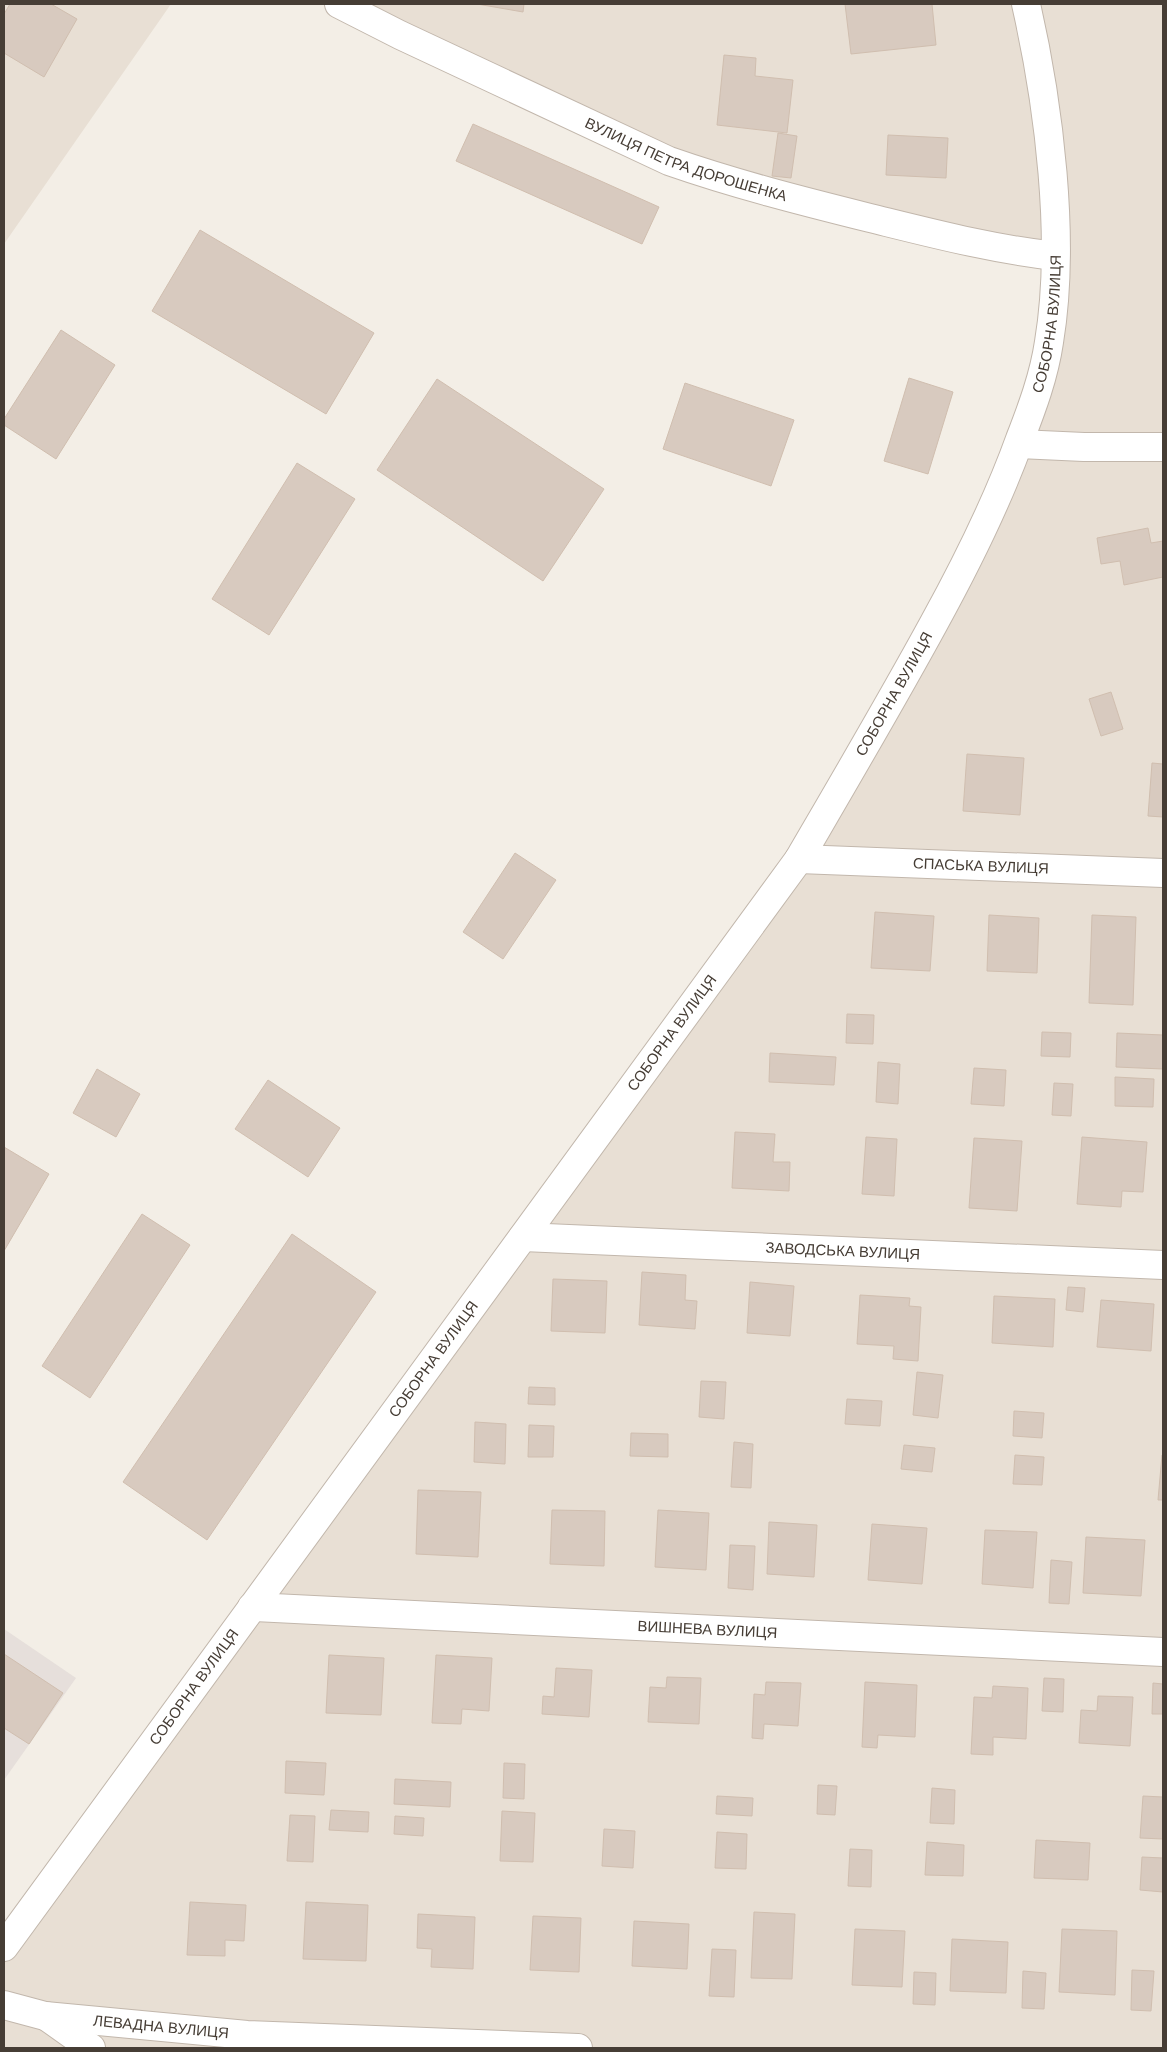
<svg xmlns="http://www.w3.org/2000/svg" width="1167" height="2052" viewBox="0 0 1167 2052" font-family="'DM Sans',sans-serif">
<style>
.residential{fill:#e8dfd4}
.industrial{fill:#e6dfdb}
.building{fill:#d8cabf;stroke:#d0beaf}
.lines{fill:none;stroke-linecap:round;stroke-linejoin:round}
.minor-casing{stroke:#c2b7ac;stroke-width:30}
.minor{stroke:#fff;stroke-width:28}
.labels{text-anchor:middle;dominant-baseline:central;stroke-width:5;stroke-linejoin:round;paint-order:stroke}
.street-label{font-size:15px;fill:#463d35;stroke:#fff}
</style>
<rect width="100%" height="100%" fill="#f3eee6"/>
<path class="residential" d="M4,4H171L4,244Z
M339,4H1163V2048H4V1947L799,859L1019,444L1055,256L703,173Z"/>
<path class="industrial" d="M4,1629L76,1678L4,1780Z"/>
<path class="building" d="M10,4H51L77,19L44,77L4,53V14Z
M477,4H524L523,12Z
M845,4H932L936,45L851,54Z
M724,55L756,58L755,76L793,80L787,133L717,125Z
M473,124L659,207L642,244L456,161Z
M778,133L797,136L791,178L772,176Z
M888,135L948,138L946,178L886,175Z
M200,230L374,333L326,414L152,311Z
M61,330L115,365L56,459L4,425V419Z
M909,378L953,392L928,474L884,461Z
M437,379L604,489L543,581L377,470Z
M685,383L794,420L771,486L663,449Z
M297,463L355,499L269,635L212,599Z
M1148,528L1151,543L1163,541V577L1124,585L1120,561L1101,564L1097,538Z
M1111,692L1123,729L1101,736L1089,699Z
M967,754L1024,758L1020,815L963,811Z
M1152,763L1163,764V817L1148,816Z
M515,853L556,880L503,959L463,932Z
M875,912L934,916L930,971L871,968Z
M989,915L1039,918L1037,973L987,971Z
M1092,915L1136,917L1133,1005L1089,1003Z
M847,1014L874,1015L873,1044L846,1043Z
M1042,1032L1071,1033L1070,1057L1041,1056Z
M1117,1033L1163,1035V1069L1116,1067Z
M770,1053L836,1057L834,1085L769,1082Z
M878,1062L900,1064L898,1104L876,1102Z
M974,1068L1006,1070L1004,1106L971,1104Z
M97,1069L140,1094L116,1137L73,1113Z
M1115,1077L1154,1079L1153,1107L1115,1106Z
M268,1080L340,1128L308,1177L235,1129Z
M1054,1083L1073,1084L1071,1116L1052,1115Z
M735,1132L775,1134L773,1162H790L789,1191L732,1188Z
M866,1137L897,1139L894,1196L862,1194Z
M1082,1137L1147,1142L1143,1192L1122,1191L1121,1207L1077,1204Z
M974,1138L1022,1141L1017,1211L969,1208Z
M4,1147L49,1174L4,1251Z
M142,1214L190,1245L90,1398L42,1366Z
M292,1234L376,1292L207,1540L123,1482Z
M642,1272L686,1275L685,1300L697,1301L695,1329L639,1325Z
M553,1279L607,1281L605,1333L551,1331Z
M750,1282L794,1286L790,1336L747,1333Z
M1068,1287L1085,1288L1083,1312L1066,1310Z
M860,1295L910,1298L909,1306L921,1307L918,1361L893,1359L894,1346L857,1344Z
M994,1296L1055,1299L1053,1347L992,1343Z
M1101,1300L1154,1304L1151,1351L1097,1347Z
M917,1372L943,1375L938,1418L913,1415Z
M701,1381L726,1382L724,1419L699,1417Z
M529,1387L555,1388V1405L528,1404Z
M847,1399L882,1401L880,1426L845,1424Z
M1014,1411L1044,1413L1042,1438L1013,1436Z
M475,1422L506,1424L505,1464L474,1462Z
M529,1425L554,1426L553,1457H528Z
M631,1433L668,1434V1457L630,1456Z
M734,1442L753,1444L751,1488L731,1487Z
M904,1445L935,1448L932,1472L901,1469Z
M1015,1455L1044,1457L1042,1485L1013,1484Z
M1162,1455H1163V1500H1158Z
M418,1490L481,1492L478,1557L416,1554Z
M552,1510L605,1511L604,1566L550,1564Z
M658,1510L709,1513L706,1570L655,1567Z
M769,1522L817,1525L814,1577L767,1574Z
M872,1524L927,1528L922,1584L868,1580Z
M985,1530L1037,1532L1033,1588L982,1584Z
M1086,1537L1145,1540L1141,1596L1083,1593Z
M730,1545L755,1546L753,1590L728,1588Z
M1051,1560L1072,1562L1069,1604L1049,1603Z
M4,1654L63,1693L29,1744L4,1728Z
M329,1655L384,1658L381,1715L326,1713Z
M436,1655L492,1658L489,1711L462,1709L461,1724L432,1723Z
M556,1668L592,1670L589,1717L542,1714L543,1696L554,1697Z
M667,1677L701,1678L699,1724L648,1722L650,1687L666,1688Z
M1044,1678L1064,1679L1063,1712L1042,1711Z
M766,1682L801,1683L798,1726L764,1724L763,1739L752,1738L754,1694L765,1695Z
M865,1682L917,1685L915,1737L878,1735L877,1748L862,1747Z
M1153,1683L1163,1684V1714H1152Z
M993,1686L1028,1688L1026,1739L993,1737V1755L971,1754L974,1697L992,1698Z
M1098,1696L1133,1697L1130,1746L1079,1743L1081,1710L1097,1711Z
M286,1761L326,1763L324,1795L285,1793Z
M504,1763L525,1764L524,1799L503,1798Z
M395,1779L451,1782L450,1807L394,1804Z
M818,1785L837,1786L835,1815L817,1814Z
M932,1788L955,1790L954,1824L930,1823Z
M717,1796L753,1798L752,1816L716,1814Z
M1143,1796L1163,1797V1839L1140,1838Z
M331,1810L369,1812L368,1832L329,1830Z
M502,1811L535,1813L533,1862L500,1861Z
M290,1815L315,1816L313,1862L287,1861Z
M395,1816L424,1818L423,1836L394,1834Z
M604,1829L635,1831L633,1868L602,1866Z
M717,1832L747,1834L746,1869L715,1868Z
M1036,1840L1090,1843L1088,1880L1034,1878Z
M927,1842L964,1845L963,1876L925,1875Z
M850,1849L872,1850L871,1887L848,1886Z
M1142,1857L1163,1858V1892L1140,1890Z
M190,1902L246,1905L244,1941L225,1940V1956L187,1955Z
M306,1902L368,1905L366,1961L303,1959Z
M754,1912L795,1914L792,1979L751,1978Z
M418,1914L475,1917L473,1969L431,1967L432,1949L417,1948Z
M533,1916L581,1918L579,1972L530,1970Z
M634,1921L689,1924L687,1969L632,1966Z
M855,1929L905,1931L902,1987L852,1985Z
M1062,1929L1117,1931L1115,1995L1059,1992Z
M952,1939L1008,1942L1006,1993L950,1991Z
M712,1949L736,1950L734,1997L709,1996Z
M1132,1970L1154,1971L1151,2011L1131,2010Z
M1023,1971L1046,1973L1044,2009L1022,2008Z
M914,1972L936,1973L935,2005L913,2004Z"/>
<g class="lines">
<defs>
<g id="minor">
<path id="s1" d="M339,4L400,35L669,161C735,184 802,201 870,218C931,233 992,249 1055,256"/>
<path d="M1019,444L1084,447H1163"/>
<path id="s2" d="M799,859L1163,873"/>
<path id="s3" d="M523,1237L1163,1265"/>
<path id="s4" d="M252,1607L1163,1652"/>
<path id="s5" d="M4,1947L799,859C845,780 891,702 934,623C967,563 997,503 1020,439C1032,408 1044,376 1049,342C1066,240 1049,105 1026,4"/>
<path id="s6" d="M4,2005L45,2016L247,2035L578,2048"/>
<path d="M46,2016L91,2048"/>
</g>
</defs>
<use href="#minor" class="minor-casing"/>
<use href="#minor" class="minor"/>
</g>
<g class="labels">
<g class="street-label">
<text stroke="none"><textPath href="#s1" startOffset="381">ВУЛИЦЯ ПЕТРА ДОРОШЕНКА</textPath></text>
<text stroke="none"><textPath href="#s5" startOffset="1942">СОБОРНА ВУЛИЦЯ</textPath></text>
<text stroke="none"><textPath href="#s5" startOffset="1538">СОБОРНА ВУЛИЦЯ</textPath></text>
<text stroke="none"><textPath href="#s2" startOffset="182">СПАСЬКА ВУЛИЦЯ</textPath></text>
<text stroke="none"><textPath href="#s5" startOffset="1132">СОБОРНА ВУЛИЦЯ</textPath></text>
<text stroke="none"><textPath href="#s3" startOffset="320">ЗАВОДСЬКА ВУЛИЦЯ</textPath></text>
<text stroke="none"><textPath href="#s5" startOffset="728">СОБОРНА ВУЛИЦЯ</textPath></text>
<text stroke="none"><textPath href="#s4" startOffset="456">ВИШНЕВА ВУЛИЦЯ</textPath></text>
<text stroke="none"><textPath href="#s5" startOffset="322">СОБОРНА ВУЛИЦЯ</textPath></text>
<text stroke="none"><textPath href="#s6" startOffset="159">ЛЕВАДНА ВУЛИЦЯ</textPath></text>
</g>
</g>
<rect width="1167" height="2052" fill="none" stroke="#463d35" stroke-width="10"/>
</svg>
